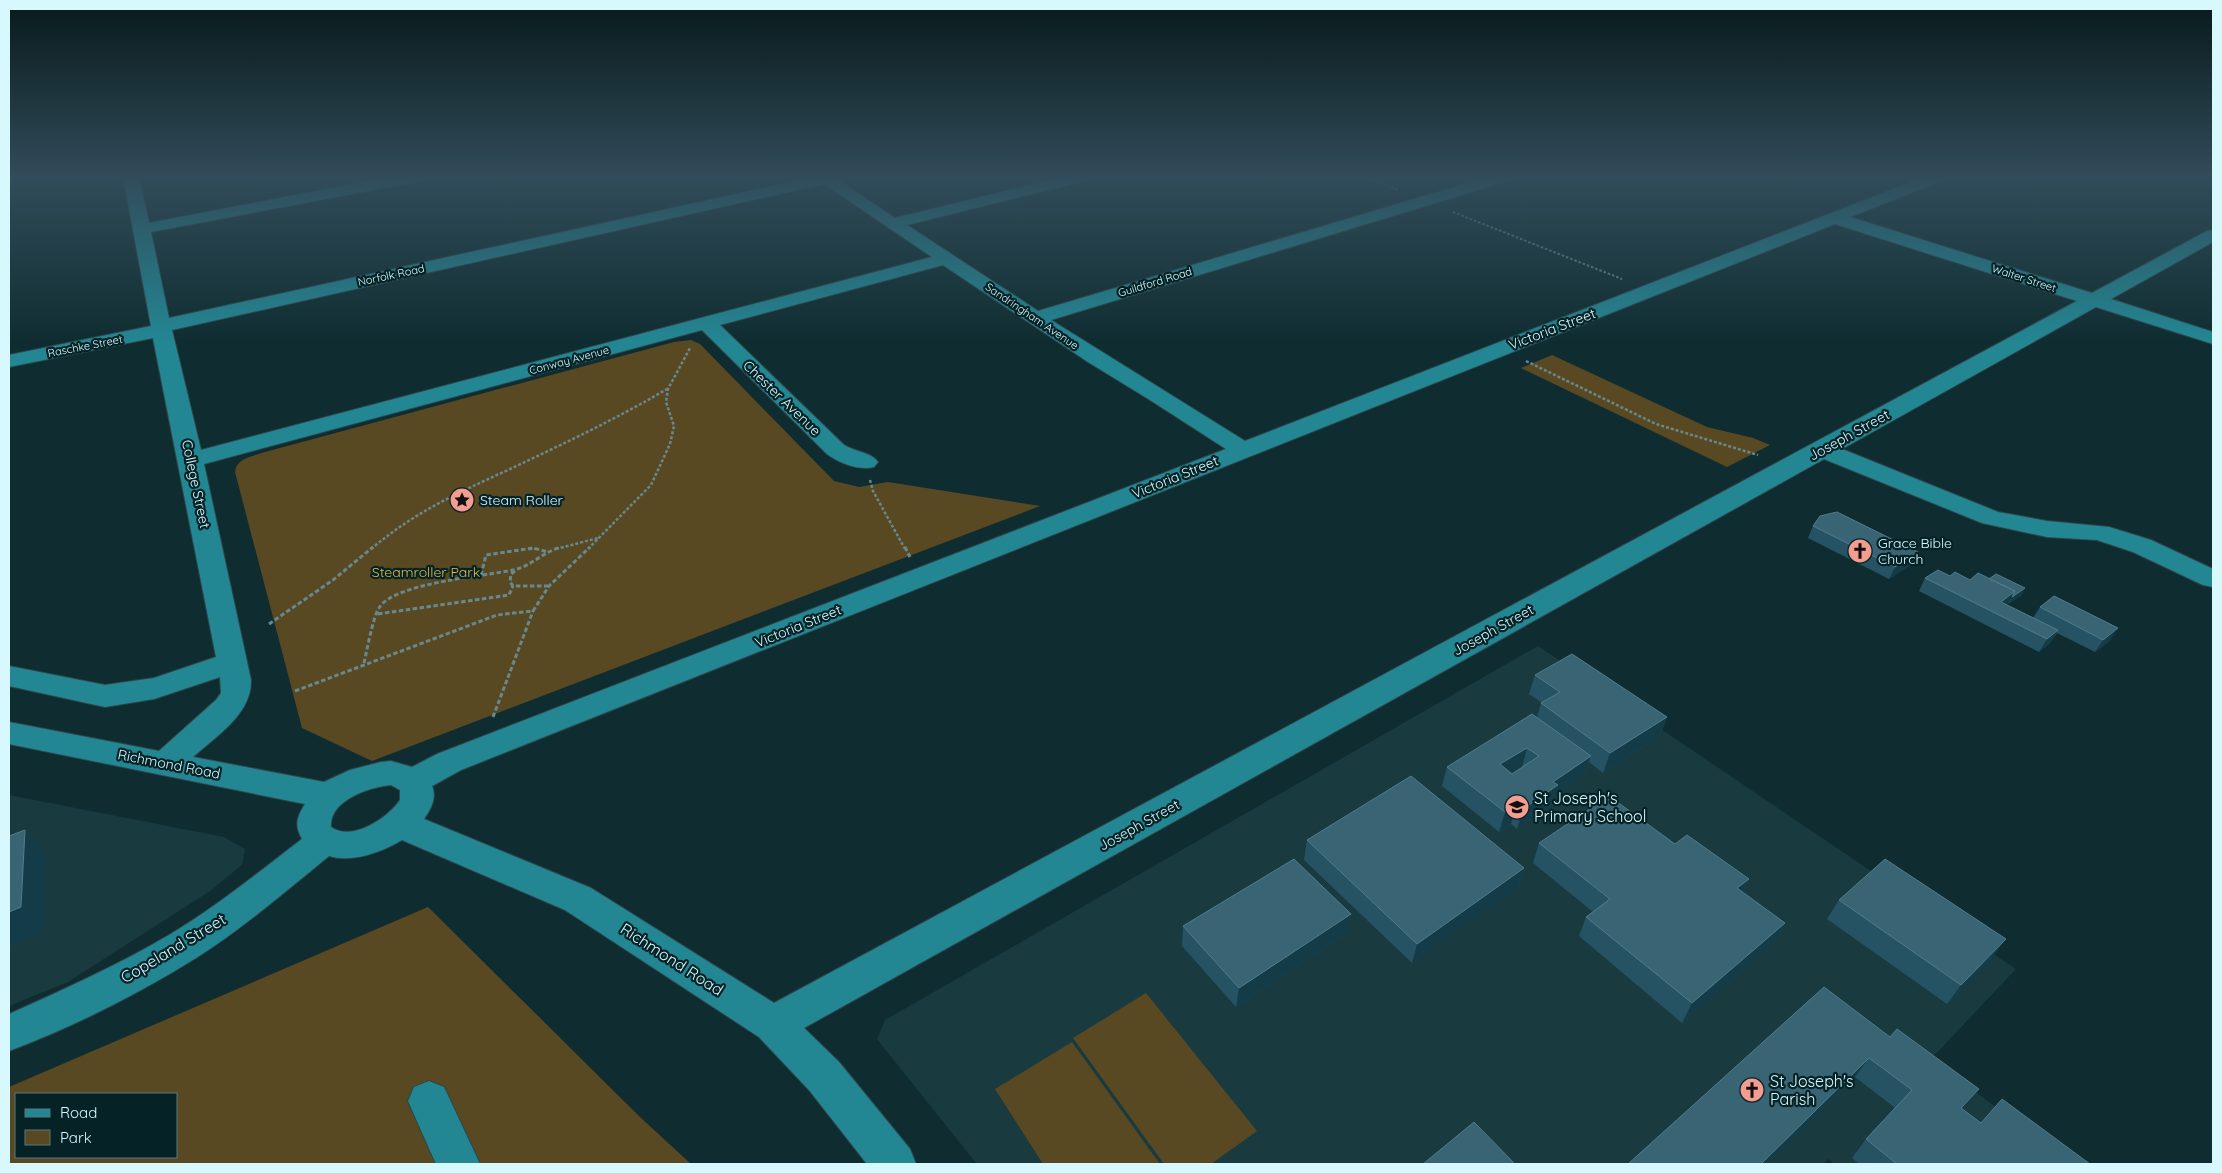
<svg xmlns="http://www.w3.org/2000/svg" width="2222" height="1173" viewBox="0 0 2222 1173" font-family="Quicksand,sans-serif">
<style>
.built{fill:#193a3f}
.green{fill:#584923;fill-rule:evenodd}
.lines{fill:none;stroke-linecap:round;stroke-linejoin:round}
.minor-casing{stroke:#2f474b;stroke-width:2}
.path-far2{stroke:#68888d;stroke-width:2;stroke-dasharray:2.5 2;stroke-linecap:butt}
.path-far1{stroke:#68888d;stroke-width:2.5;stroke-dasharray:3 2;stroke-linecap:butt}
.path{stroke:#68888d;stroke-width:3;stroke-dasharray:4.5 2.5;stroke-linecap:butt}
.minor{fill:#238693;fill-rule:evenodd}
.wall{fill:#255364;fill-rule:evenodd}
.shaded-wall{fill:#143c48}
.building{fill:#386474;stroke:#517c8a;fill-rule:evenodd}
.labels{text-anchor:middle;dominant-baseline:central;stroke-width:4.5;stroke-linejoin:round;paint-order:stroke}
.far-street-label{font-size:11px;fill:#d7f9fe;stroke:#052327}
.street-label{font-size:14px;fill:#d7f9fe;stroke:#052327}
.poi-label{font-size:14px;fill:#d7f9fe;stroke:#052327;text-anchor:start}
.park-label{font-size:14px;fill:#e6bb46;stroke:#052327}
.near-poi-label{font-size:16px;fill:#d7f9fe;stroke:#052327;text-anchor:start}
.near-street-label{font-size:16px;fill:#d7f9fe;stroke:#052327}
</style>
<rect width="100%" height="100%" fill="#0f2d31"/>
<path class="built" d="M1538,646L2016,969L1931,1059L2073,1164H1834L1828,1159L1823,1164H977L877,1039L885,1020Z
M9,795L224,837L245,849L242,865L210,891L68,982L9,1006Z"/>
<path class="green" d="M691,340L700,344L834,481L859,487L888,482L1040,506L372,761L302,728L235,472C236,458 254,456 265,452L674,342Z
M1552,355L1707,427L1753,438L1770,445L1727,467L1521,368Z
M428,907L641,1118L691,1164H9V1087ZM16,1094H176V1157H16Z
M1146,993L1257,1131L1211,1164H1164L1073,1038Z
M1072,1042L1160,1164H1043L995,1089Z"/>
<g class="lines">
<defs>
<path id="minor" d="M123,177H139L149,223L390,177H424L422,180L416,182L151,232L169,318L814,177H834L895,218L1063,177H1091L1089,180L907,225L1038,311L1488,177H1513L1511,180L1051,320L1245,441L1924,177H1946L1944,180L1850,217L2092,293L2207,231L2213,230V242L2111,299L2213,332V344L2096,307L1842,449L1998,512L2047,521L2109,527L2151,540L2213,569V587L2203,585L2133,552L2097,540L2047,537L1982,523L1824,459L804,1028L839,1062L910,1149L916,1164H867L809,1090L759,1037L565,910L402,840C382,852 353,863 329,856C286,891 243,928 196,958C138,994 73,1027 9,1051V1014C63,990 118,965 169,935C216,907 259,872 302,839C294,825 297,817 305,804L9,744V722L159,751L216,700L221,693L220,677L154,699L105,707L9,686V666L105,685L154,678L216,657L153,338L9,367V355L151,326ZM824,184L932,257L201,450L172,330ZM1835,224L2077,301L774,1003L591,888L424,819C431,809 437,798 432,786L461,770ZM943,265L1088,362L1150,400L1226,449L437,754L412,767L391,761L381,762L350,770L324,782L193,757C216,736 252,714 251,680L204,464L702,330L827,454C839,463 859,471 874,467L878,462C871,452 854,452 843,444L720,325ZM391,785L400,790V800C388,818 352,842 331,827C329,800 370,787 391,785Z
M429,1081L444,1087L480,1164H436L408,1101L414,1087Z"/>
</defs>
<use href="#minor" class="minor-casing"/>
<path class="path-far2" d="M1366,177L1398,190
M1453,212L1622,279"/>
<path class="path-far1" d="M1526,361L1656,424L1758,455
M870,480L873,491L905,549
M371,549C416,511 458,493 510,469C563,444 616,419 667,389
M529,549H535
M556,549L598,538
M588,549L651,485L670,444L674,426L666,402L668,389L690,348"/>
<path class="path" d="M905,547L910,557
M515,571L511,574L510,582L513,586H549
M481,575L486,555L533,548L548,552
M378,614L509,595L513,586
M269,624L333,580L373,547
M364,663C367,650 373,617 379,608C393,583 486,576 513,570C530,567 543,552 561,547
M295,691L497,615L533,611L549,586L590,547
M493,717L533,611"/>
<use href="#minor" class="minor"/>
</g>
<path class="wall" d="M1813,526L1918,552L1912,564L1889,579L1808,538Z
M1950,576L1970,580L2022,595L2006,605L2033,618L2040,607L2110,641L2095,652L2057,633L2050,643L2039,652L1919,591L1925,578Z
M1535,675L1667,717L1660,736L1603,773L1589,762L1584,775L1554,796L1551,805L1517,829L1511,824L1499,832L1442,786L1447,767L1537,717L1541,703H1542L1529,694ZM1522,767L1512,774V773Z
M1307,840L1524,868L1518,888L1412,963L1304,860Z
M1539,843L1675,844L1749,879L1742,892L1785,923L1775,942L1682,1023L1579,936L1586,917L1593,912L1533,863Z
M1839,900L1992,958L1947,1004L1827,919Z
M1183,926L1347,933L1236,1007L1182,946Z
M1824,987L1962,1109L1981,1123L2090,1164H1859L1852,1158L1866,1139L1895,1108L1855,1077L1767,1164H1628Z"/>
<path class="shaded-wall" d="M1918,552L1912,564L1889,579L1895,567Z
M2025,588L2022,595L2009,603L2012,597Z
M2015,591L2008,604L1995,613L2001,602Z
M2118,628L2110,641L2095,652L2103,640Z
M2058,630L2050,643L2039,652L2047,639Z
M1667,717L1660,736L1603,773L1610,753Z
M1527,748L1522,767L1495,784L1500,764Z
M1591,756L1584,775L1554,796L1551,805L1517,829L1523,809L1553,782Z
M1517,804L1511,824L1499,832L1505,812Z
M25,830L46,855L44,933L9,946V912Z
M1524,868L1518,888L1412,963L1417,944Z
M1749,879L1739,898L1737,888Z
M1351,914L1347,933L1236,1007L1239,988Z
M1785,923L1775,942L1682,1023L1692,1003Z
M2006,939L1992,958L1947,1004L1961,985Z
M1869,1058L1855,1077L1767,1164H1761Z
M1979,1089L1963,1108L1945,1127L1961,1108Z"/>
<path class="building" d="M1837,512L1918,552L1895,567L1813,526L1820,516Z
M1938,570L1950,576L1955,572L1970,580L1978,573L2015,591L2001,602L2058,630L2047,639L1925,578Z
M1996,574L2025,588L2012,597L2015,591L1989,579Z
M2054,596L2118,628L2103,640L2040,607Z
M1572,654L1667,717L1610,753L1541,703L1560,692L1535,675Z
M1532,714L1591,756L1553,782L1558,785L1523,809L1517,804L1505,812L1447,767ZM1527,748L1539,756L1512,774L1500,764Z
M1411,776L1524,868L1417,944L1307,840Z
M1609,796L1675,844L1687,835L1749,879L1737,888L1785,923L1692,1003L1586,917L1610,899L1539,843Z
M25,830L21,907L9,912V836Z
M1294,859L1351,914L1239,988L1183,926Z
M1885,859L2006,939L1961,985L1839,900Z
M1824,987L1890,1037L1897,1029L1979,1089L1961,1108L1981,1123L2002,1099L2090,1164H1897L1866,1139L1912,1090L1869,1058L1761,1164H1628Z
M1474,1122L1515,1164H1423Z"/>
<linearGradient id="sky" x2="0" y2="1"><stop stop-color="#08191b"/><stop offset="0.52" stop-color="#314c5a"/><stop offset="1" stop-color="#314c5a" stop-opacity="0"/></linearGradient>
<rect width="2222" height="341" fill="url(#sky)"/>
<defs>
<symbol id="sight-disc" viewBox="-11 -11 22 22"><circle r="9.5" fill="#f59c90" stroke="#052327"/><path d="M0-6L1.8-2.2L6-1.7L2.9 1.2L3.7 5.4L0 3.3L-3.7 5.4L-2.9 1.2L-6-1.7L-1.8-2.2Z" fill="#111"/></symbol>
<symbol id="church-disc" viewBox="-11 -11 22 22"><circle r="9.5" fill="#f59c90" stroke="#052327"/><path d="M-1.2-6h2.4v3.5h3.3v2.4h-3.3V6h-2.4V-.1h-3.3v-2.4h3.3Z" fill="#111"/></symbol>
<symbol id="school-disc" viewBox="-11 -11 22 22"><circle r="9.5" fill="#f59c90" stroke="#052327"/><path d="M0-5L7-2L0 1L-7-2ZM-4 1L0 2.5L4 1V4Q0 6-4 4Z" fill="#111"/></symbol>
</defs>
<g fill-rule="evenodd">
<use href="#sight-disc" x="448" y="486" width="28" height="28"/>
<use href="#church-disc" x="1846" y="537" width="28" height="28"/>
<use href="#school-disc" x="1503" y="793" width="28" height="28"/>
<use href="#church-disc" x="1738" y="1076" width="28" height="28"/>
</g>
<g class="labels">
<g class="far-street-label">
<text transform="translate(391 275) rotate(-12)">Norfolk Road</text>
<text transform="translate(2024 278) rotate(18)">Walter Street</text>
<text transform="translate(1155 282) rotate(-17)">Guildford Road</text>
<text transform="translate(1032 316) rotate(34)">Sandringham Avenue</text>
<text transform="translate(85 346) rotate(-11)">Raschke Street</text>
<text transform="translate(569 360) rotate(-15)">Conway Avenue</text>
</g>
<g class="street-label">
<text transform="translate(1552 329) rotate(-21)">Victoria Street</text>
<text transform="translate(782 398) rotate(44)">Chester Avenue</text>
<text transform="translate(1849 435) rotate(-29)">Joseph Street</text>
<text transform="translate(1175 477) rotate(-22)">Victoria Street</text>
<text transform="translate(196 484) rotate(78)">College Street</text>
<text transform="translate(798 626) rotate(-22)">Victoria Street</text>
<text transform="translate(1493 630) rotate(-29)">Joseph Street</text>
<text transform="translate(169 764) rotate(11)">Richmond Road</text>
<text transform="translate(1139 825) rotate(-29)">Joseph Street</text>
</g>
<g class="poi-label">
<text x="480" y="500">Steam Roller</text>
<text x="1878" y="543">Grace Bible<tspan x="1878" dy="16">Church</tspan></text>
</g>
<g class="park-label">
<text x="426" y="572">Steamroller Park</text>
</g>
<g class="near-poi-label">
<text x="1534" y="798">St Joseph's<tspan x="1534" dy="18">Primary School</tspan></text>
<text x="1770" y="1081">St Joseph's<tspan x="1770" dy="18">Parish</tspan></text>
</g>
<g class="near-street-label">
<text transform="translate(173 948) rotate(-31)">Copeland Street</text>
<text transform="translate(672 959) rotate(33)">Richmond Road</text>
</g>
</g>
<rect width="2222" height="1173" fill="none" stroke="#d7f9fe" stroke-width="20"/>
<rect x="15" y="1093" width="162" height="65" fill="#052327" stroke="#59797d"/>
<rect x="25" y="1109" width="25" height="8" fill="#238693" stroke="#59797d"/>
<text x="60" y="1118" font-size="15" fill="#d7f9fe">Road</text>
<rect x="25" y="1130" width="25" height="15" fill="#584923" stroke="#59797d"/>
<text x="60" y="1143" font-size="15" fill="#d7f9fe">Park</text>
</svg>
